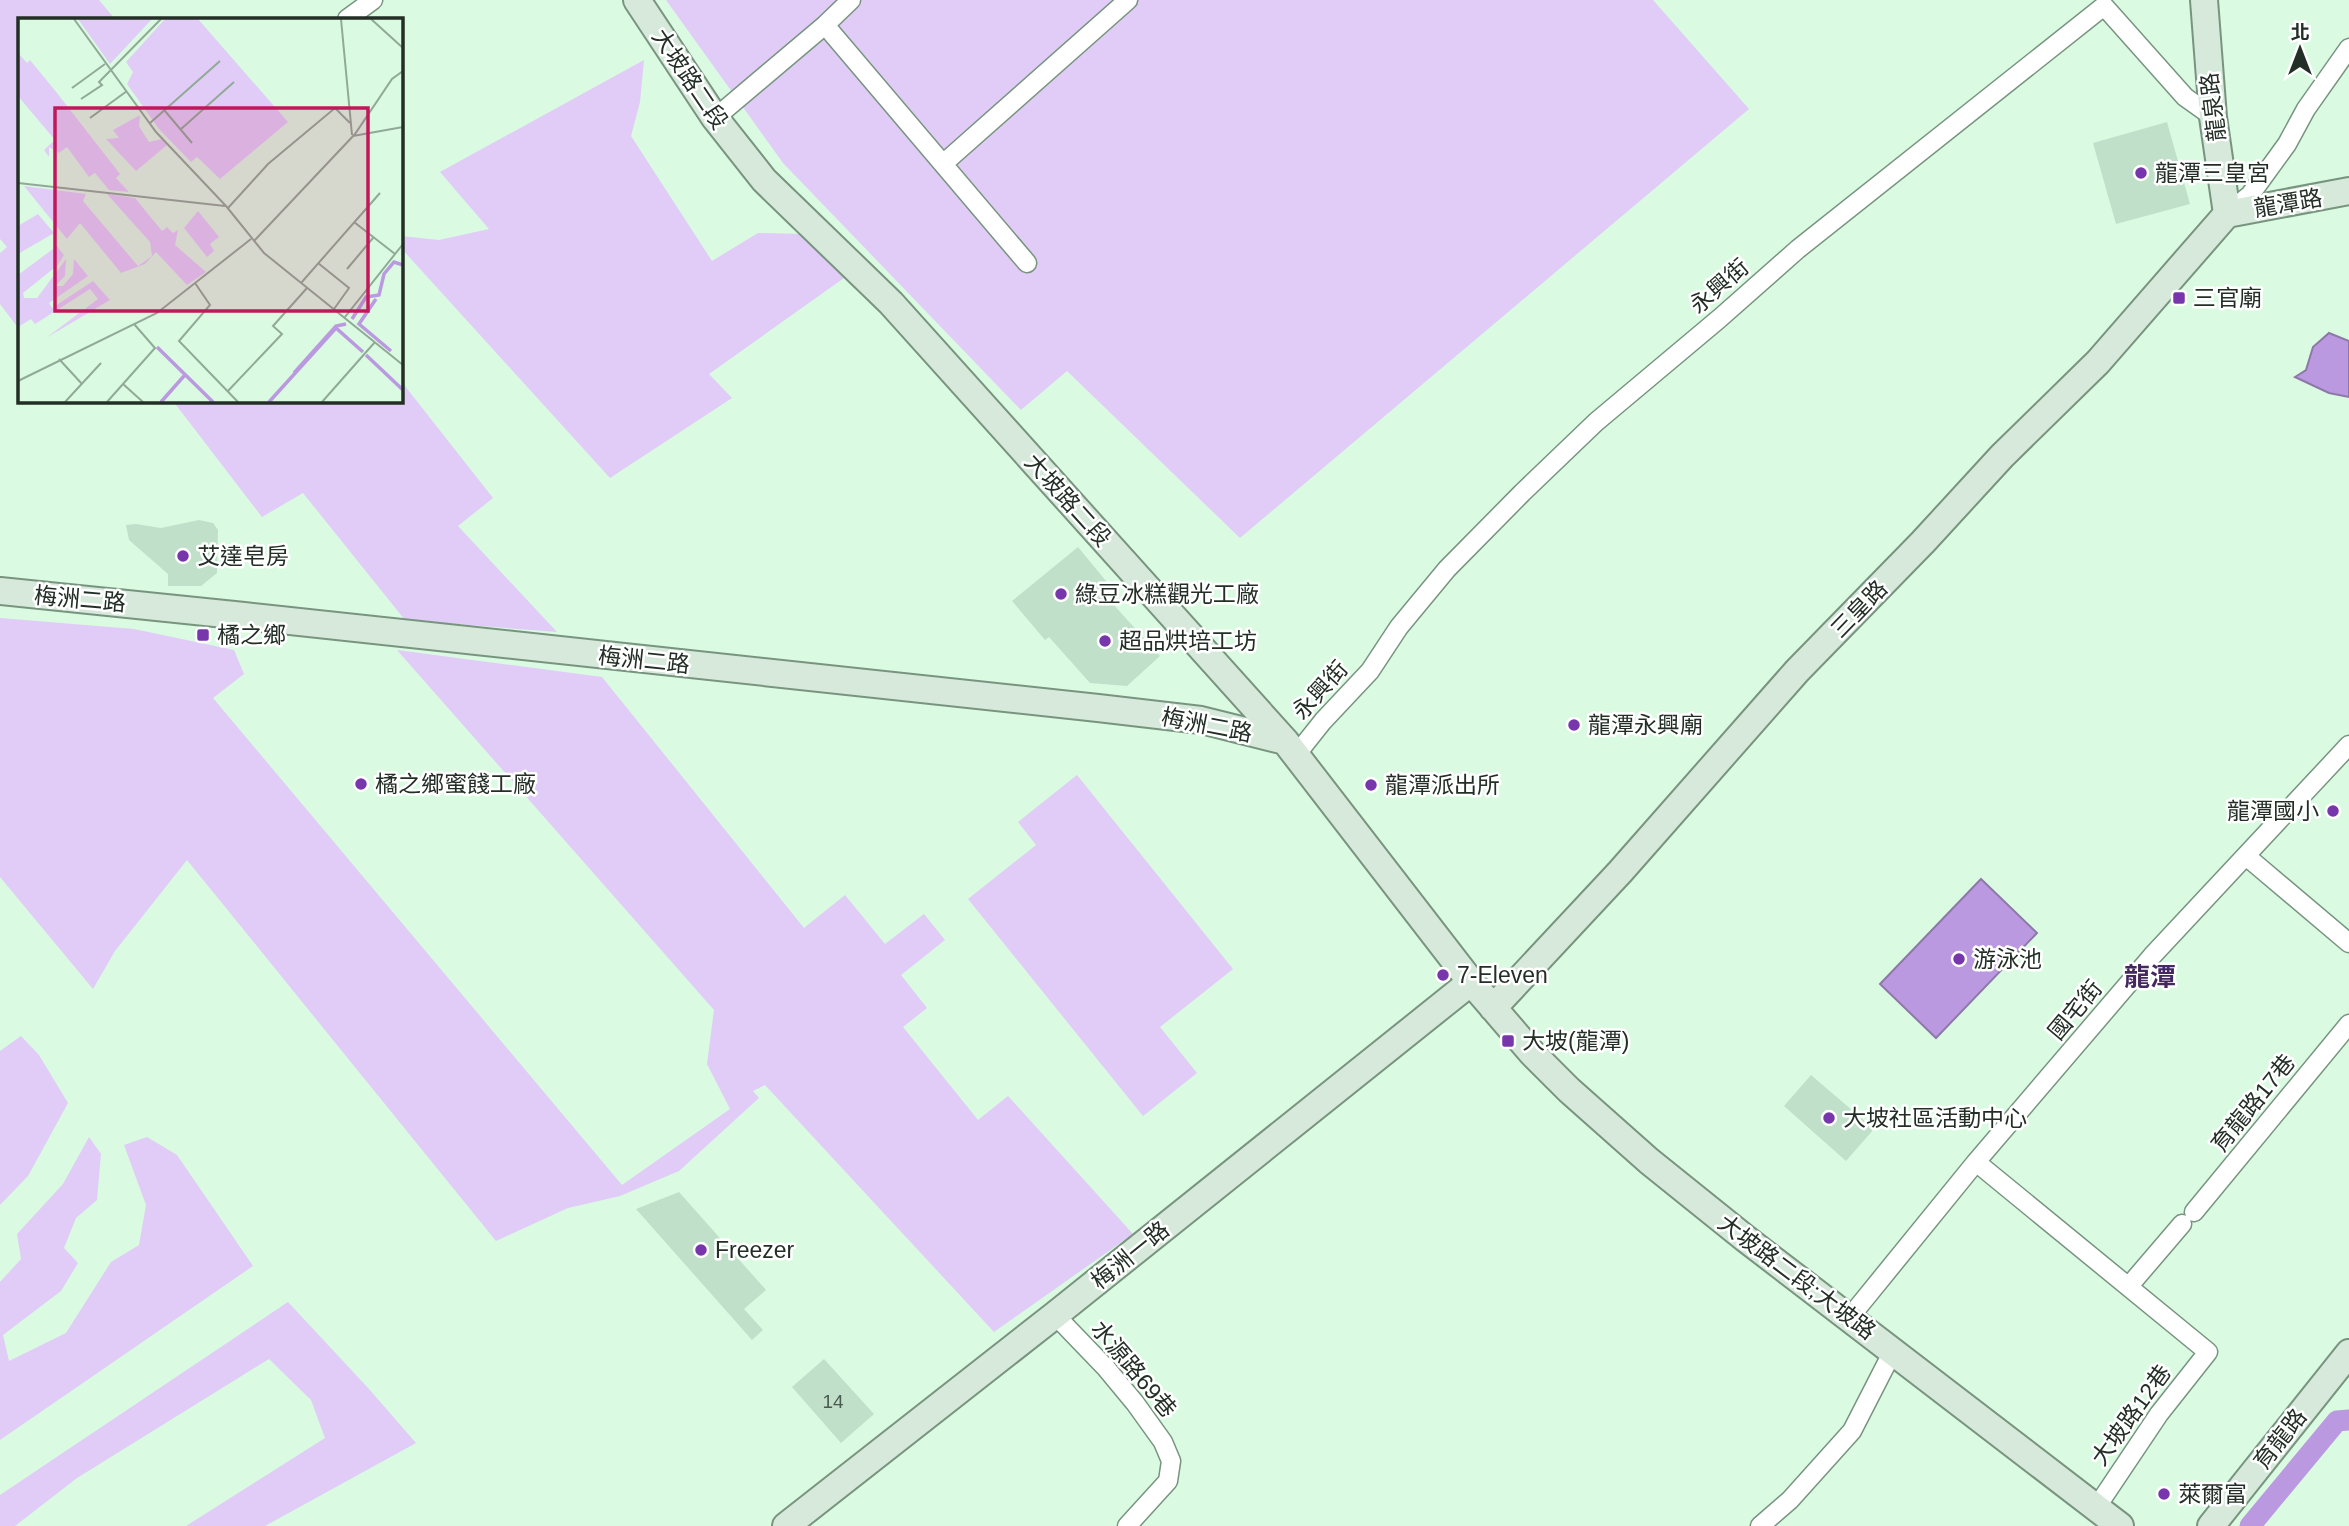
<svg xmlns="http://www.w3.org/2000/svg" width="2349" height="1526" viewBox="0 0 2349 1526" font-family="Arial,'Noto Sans TC',sans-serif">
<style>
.green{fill:#e0ccf7}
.water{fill:#bb99e0;stroke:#8d79a8;stroke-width:2}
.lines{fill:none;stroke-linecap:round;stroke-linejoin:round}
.canal{stroke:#bb99e0;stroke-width:21}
.building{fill:#c1e0c9}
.street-casing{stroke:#78947f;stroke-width:21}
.secondary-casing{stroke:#78947f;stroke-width:30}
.street{stroke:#fff;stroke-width:18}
.secondary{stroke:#d6e9db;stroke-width:26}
.poi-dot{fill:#7736ab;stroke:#fff;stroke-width:2.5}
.labels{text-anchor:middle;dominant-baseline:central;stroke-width:5;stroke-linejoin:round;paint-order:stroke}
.number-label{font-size:19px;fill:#4a5b4f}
.street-label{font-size:23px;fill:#232f26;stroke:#fff}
.poi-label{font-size:23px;fill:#232f26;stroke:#fff;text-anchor:start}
.quarter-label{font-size:26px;font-weight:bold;fill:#462861;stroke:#fff}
.inset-river{fill:none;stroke:#bb99e0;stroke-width:3.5}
.inset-road{fill:none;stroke:#91a997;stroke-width:2}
.view{fill:#c2185b;fill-opacity:0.15;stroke:#c2185b;stroke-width:3.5}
.inset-edge{fill:none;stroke:#232f26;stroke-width:3.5}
</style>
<rect width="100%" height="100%" fill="#dafae2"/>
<path class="green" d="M0,0H99L115,19H19V329L0,304V253L7,247L0,239Z
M666,0H1653L1749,109L1240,538L1067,371L1021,410L783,163Z
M644,60L640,102L631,136L712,261L758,233L804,234L844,278L709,374L732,398L610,478L401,248V236L439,240L489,229L440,172Z
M401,381L493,498L458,526L557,632L405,620L303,493L262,517L173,401H401Z
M0,618L134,629L234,650L244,674L213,698L622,1185L730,1109L707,1064L714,1010L397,650L602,677L804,928L845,895L885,944L924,914L945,940L901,975L927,1008L903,1027L978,1120L1008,1096L1133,1234L994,1332L765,1085L753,1091L759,1098L679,1171L620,1196L568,1208L496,1241L187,860L115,951L93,989L0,877Z
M1077,775L1233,969L1160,1027L1197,1073L1143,1116L968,899L1036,845L1018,822Z
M21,1036L39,1055L68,1103L28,1176L0,1205V1051Z
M89,1137L101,1154L97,1200L76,1218L64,1248L78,1263L61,1291L3,1335L9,1361L66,1333L111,1262L139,1245L146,1205L124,1145L147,1137L177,1155L253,1266L0,1440V1282L21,1259L17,1234L63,1184Z
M288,1302L369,1389L416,1443L265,1526H186L325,1438L311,1400L269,1359L77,1478L15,1526H0V1495Z"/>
<path class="water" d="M2329,333L2349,341V397L2329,393L2295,377L2306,370L2313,347Z
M1981,879L2037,933L1936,1038L1880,984Z"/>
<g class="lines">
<path class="canal" d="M2250,1526L2337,1421L2349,1420"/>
</g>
<path class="building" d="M2167,122L2190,204L2116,224L2093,143Z
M199,520L213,523L218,530L217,573L201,586H168V574L129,540L126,525L136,524L161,528Z
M1078,547L1111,587L1103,593L1160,656L1127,686L1090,683L1049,637L1045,640L1012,601Z
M1811,1075L1874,1129L1846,1161L1784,1106Z
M679,1192L766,1290L744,1309L763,1330L752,1340L636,1209Z
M824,1359L874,1414L841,1443L792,1387Z"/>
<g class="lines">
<defs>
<path id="street" d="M347,19L373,0
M825,25L1027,263
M715,118L825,25L851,0
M944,163L1128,0
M2230,211L2250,195L2287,144L2306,109L2349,48
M1296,755L1323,721L1370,671L1399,627L1447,569L1522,493L1596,422L1720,318L1798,249L2104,6L2185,97L2213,117
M2246,856L2349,943
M1976,1162L2208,1352L2159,1414L2096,1508
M2194,1212L2349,1024
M2129,1286L2182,1224
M1055,1315L1106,1368L1135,1403L1163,1442L1171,1461L1168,1481L1127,1526
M1850,1317L1976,1162L2152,956L2349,745
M1760,1526L1790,1500L1852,1431L1893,1351"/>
<path id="secondary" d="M637,0L715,118L764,180L891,303L1285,741L1471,982L1532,1053L1569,1090L1649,1161L1746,1239L2120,1526
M2204,0L2213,117L2227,214
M2227,214L2349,191
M0,591L244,616L1098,708L1201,720L1285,741
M1493,1008L1620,872L1797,671L1923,542L2002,456L2098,362L2227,214
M786,1526L1055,1315L1471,982
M2211,1526L2349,1353"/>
</defs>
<use href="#street" class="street-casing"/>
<use href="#secondary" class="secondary-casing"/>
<use href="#street" class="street"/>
<use href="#secondary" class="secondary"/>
</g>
<g class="poi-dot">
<circle cx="2141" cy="173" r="7"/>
<rect x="2172" y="291" width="14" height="14" rx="3.5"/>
<circle cx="183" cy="556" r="7"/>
<circle cx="1061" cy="594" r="7"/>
<rect x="196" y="628" width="14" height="14" rx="3.5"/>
<circle cx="1105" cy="641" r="7"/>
<circle cx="1574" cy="725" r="7"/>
<circle cx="361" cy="784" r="7"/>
<circle cx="1371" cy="785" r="7"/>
<circle cx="2333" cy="811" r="7"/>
<circle cx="1959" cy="959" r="7"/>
<circle cx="1443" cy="975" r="7"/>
<rect x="1501" y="1034" width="14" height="14" rx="3.5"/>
<circle cx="1829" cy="1118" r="7"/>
<circle cx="701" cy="1250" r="7"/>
<circle cx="2164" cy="1494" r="7"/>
</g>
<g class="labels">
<g class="number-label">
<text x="833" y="1401">14</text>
</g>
<g class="street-label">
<text transform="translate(690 79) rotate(56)">大坡路二段</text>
<text transform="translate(2213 107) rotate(-97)">龍泉路</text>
<text transform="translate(2288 203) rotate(-10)">龍潭路</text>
<text transform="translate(1719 286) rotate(-41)">永興街</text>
<text transform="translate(1068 500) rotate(48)">大坡路二段</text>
<text transform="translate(80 599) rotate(5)">梅洲二路</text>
<text transform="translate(1859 609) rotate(-46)">三皇路</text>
<text transform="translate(644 660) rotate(6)">梅洲二路</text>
<text transform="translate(1320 690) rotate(-48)">永興街</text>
<text transform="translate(1207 725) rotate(11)">梅洲二路</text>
<text transform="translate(2075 1010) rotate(-50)">國宅街</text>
<text transform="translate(2253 1103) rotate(-51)">育龍路17巷</text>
<text transform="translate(1130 1255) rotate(-39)">梅洲一路</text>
<text transform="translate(1797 1277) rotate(37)">大坡路二段;大坡路</text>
<text transform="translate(1134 1369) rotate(50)">水源路69巷</text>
<text transform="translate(2131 1415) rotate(-54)">大坡路12巷</text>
<text transform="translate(2280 1439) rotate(-52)">育龍路</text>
</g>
<g class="poi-label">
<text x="2155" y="173">龍潭三皇宮</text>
<text x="2193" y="298">三官廟</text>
<text x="197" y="556">艾達皂房</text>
<text x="1075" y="594">綠豆冰糕觀光工廠</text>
<text x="217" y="635">橘之鄉</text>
<text x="1119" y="641">超品烘培工坊</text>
<text x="1588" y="725">龍潭永興廟</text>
<text x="375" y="784">橘之鄉蜜餞工廠</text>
<text x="1385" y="785">龍潭派出所</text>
<text x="2319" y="811" text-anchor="end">龍潭國小</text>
<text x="1973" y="959">游泳池</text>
<text x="1457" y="975">7-Eleven</text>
<text x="1522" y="1041">大坡(龍潭)</text>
<text x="1843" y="1118">大坡社區活動中心</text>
<text x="715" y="1250">Freezer</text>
<text x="2178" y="1494">萊爾富</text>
</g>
<g class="quarter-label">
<text x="2150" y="977">龍潭</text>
</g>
</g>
<g transform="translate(18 18)">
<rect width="385" height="385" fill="#dafae2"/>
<path d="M60,1H134L92,46ZM147,1H180L270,104L202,161L179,139L173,144L141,111L109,66L115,54L108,44ZM0,35L9,45L12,42L39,75L102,156L98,160L111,174L91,172L77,155L71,159L49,129L41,135L31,129V139L26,132L37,122L0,78ZM122,97L121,108L131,124L144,121L149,127L118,153L88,121L101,120L95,112ZM6,168L68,176L65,183L120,248L134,238L132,224L89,176L117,180L144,213L149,209L155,215L160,212L157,227L188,254L169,267L138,234L127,246L103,255L62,205L49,221ZM180,193L201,219L192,226L196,233L189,239L166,210ZM20,196L36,215L0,236V208ZM39,228L46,237L40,247L5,275L6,280H19L48,241L47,258L37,268H45L55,256L56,241L70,258L31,285L34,290L75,263L92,282L28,320L80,281L72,271L17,306L13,301L0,309V257Z" fill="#e0ccf7"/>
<path class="inset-river" d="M358,281L341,306L373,333M334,301L348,279L361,277L366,256L376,244L385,247M139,329L195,384M348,337L385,372M276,355L318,308L328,306M143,384L166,358M251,384L318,310L345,334"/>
<path class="inset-road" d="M56,1L138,114L208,188M323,1L334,117M353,1L385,30M54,70L87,46M63,81L84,67L81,64L143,1M147,93L174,125M72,100L109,73M132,105L202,43M163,111L216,64M335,118L385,109M0,165L207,188M208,188L246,235L385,347M210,190L250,146L317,90L332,105M336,204L377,236M236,223L337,116L374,61L385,53M300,245L331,270L316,291M329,251L355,220M177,265L192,287L161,323L220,384M283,265L362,175M327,299L385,226M41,341L64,366M0,363L139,295L233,221M105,366L125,384M209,374L264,316L255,308L289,270M47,384L83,345M89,384L137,330L116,306M304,384L357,324"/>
<path class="view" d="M37,90H350V293H37Z"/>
<rect width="385" height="385" class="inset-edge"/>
</g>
<g transform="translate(2300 49)" stroke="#ffffff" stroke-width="5" paint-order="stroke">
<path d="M0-5L12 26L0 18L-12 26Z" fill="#232f26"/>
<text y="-10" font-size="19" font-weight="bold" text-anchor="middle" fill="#232f26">北</text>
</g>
</svg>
